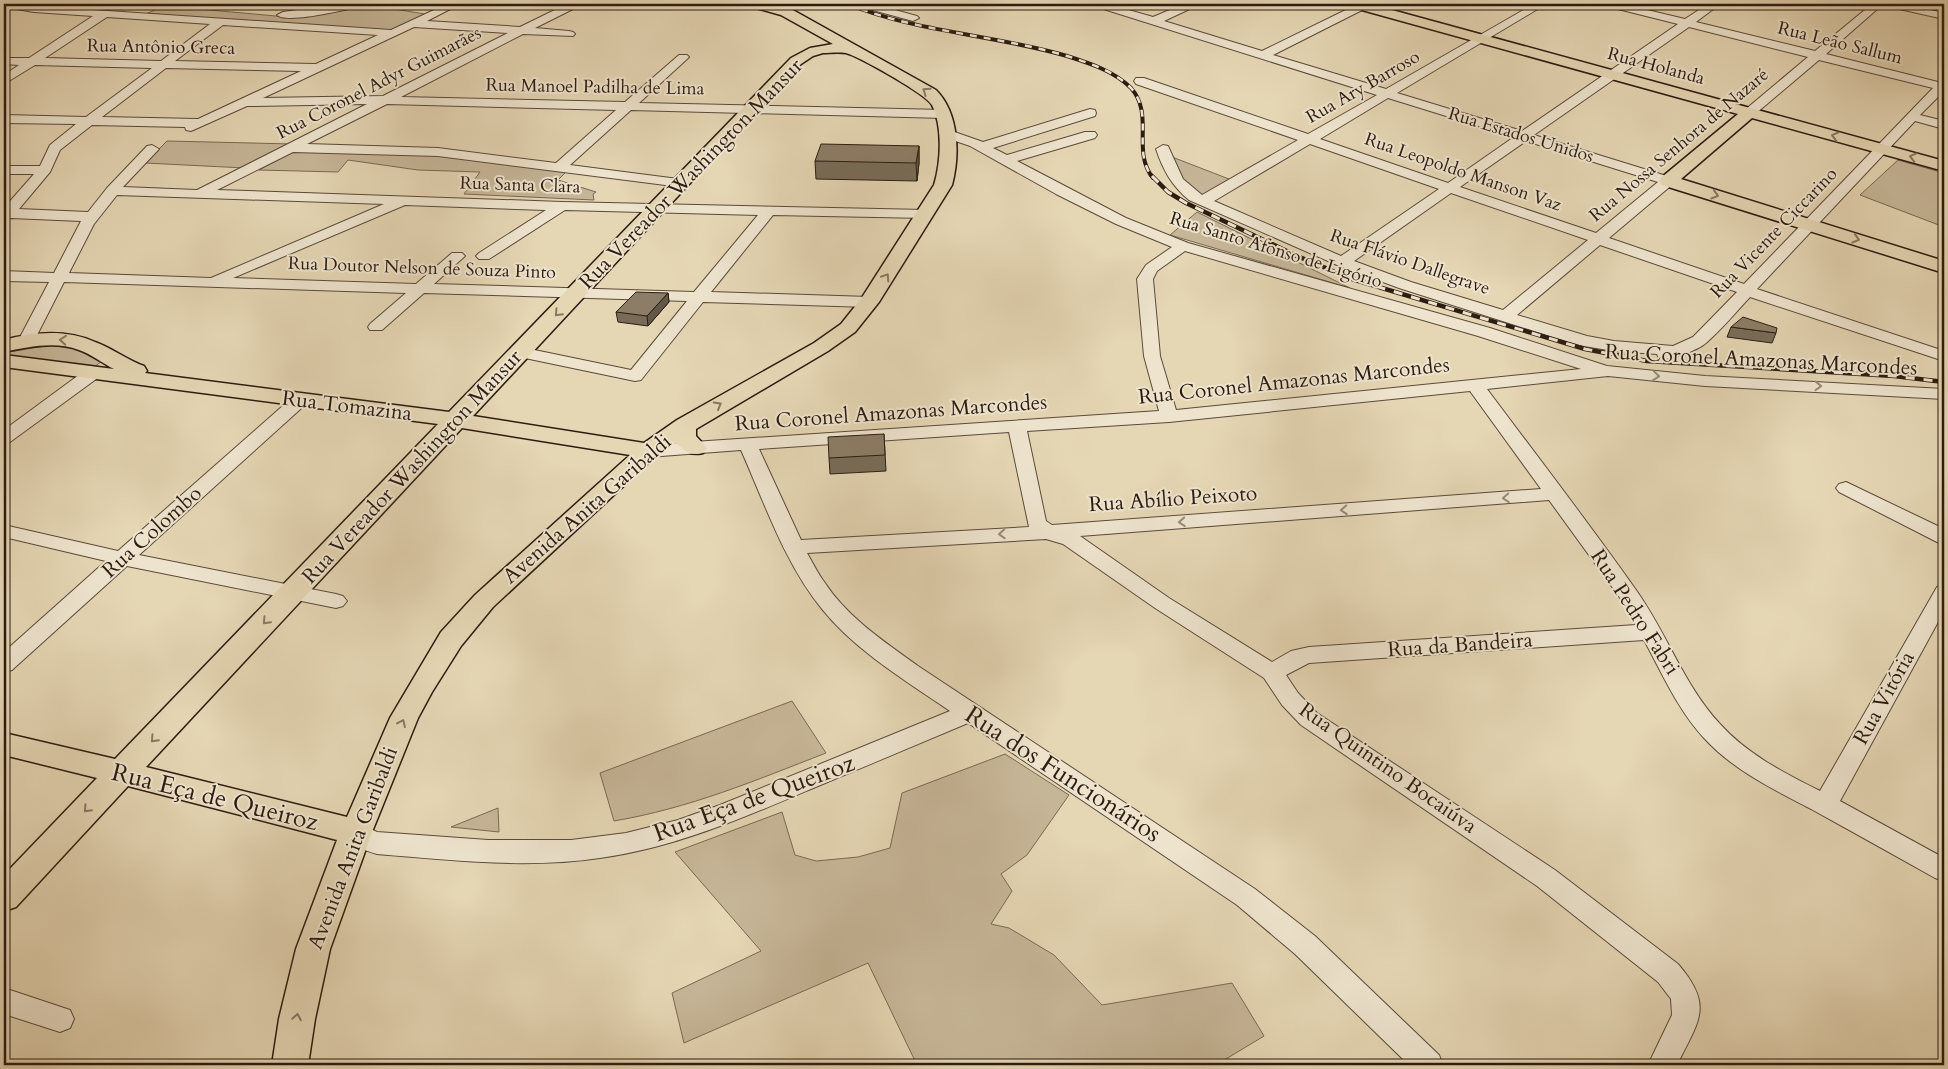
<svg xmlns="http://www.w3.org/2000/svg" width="1948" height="1069" viewBox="0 0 1948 1069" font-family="Cardo,serif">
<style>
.green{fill:#c6b698;stroke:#796954}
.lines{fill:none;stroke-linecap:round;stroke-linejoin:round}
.minor-casing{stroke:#5a4a3a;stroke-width:2}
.major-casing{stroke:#2c1c11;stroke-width:3}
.minor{fill:#eee4ce;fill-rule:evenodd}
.major{fill:#e5d6b4;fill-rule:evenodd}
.rail-far1-casing{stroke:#2c1c11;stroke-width:4}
.rail-casing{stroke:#2c1c11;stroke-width:4.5}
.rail-far1{stroke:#eee4ce;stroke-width:2.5;stroke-dasharray:7;stroke-linecap:butt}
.rail{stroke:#eee4ce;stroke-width:3;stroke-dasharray:9;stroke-linecap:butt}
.wall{fill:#786c58;stroke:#2c1c11}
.shaded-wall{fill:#625847;stroke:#2c1c11}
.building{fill:#8c7d66;stroke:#2c1c11}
.oneway{stroke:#887962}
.oneway2{stroke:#978a79}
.labels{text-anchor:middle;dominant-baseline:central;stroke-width:4;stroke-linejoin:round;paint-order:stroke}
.far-street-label{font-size:18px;fill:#2c1c11;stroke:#eee4ce}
.street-label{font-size:21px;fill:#2c1c11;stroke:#eee4ce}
.near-street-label{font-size:25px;fill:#2c1c11;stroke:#eee4ce}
</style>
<rect width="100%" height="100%" fill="#e5d6b4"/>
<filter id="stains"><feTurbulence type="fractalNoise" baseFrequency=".004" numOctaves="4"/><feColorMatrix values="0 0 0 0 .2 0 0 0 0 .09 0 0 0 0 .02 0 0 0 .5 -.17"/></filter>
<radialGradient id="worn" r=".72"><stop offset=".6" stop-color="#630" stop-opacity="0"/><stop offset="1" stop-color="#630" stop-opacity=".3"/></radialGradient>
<path class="green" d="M363,4L425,14L390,31L145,14L165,6L287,17L345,9Z
M167,141L293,144L245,168L145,163Z
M297,150L435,154L568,170L558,180L596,192L593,194L594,200L464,194L480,172L418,170L348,160L338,172L259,170Z
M1172,157L1229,179L1202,196L1180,177Z
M1898,160L1944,173V227L1860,195Z
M1197,212L1350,288L1170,235Z
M66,344L102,361L94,367L4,356V349L14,346Z
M792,701L826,753C754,781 690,808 614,821L600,773Z
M1005,754L1069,795L1027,855L1001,874L1012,891L991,924L1009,928L1054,955L1102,1005L1232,983L1264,1036L1216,1065H917L868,963L684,1043L672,993L761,951L675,852L782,812L795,855L816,861L858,857L890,848L902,793Z
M498,808L499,832L451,827Z"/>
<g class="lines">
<defs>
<path id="minor" d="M4,4L391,30L447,4H460L427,21L520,27L567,4H580L579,6L535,28L569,31L573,32L575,34L573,36L523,34L401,97L625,102L679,55H687L689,57L687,59L639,103L944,110L950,114L944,118L631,110L570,165L686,180L688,183L686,186L681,187L438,156L293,152L217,190L562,202L926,210L931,211L933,214L931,217L926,218L773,215L711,292L869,297L875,299L877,302L875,305L869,307L703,302L641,380L635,381L520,357L514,356L512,352L514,348L520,347L631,370L687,301L424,293L382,330H370L368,327L370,324L406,293L64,282L34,341L32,345H20L18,341L49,282L4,281V271L54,273L81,221L11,218L4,220V208L34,174H4V166H40L50,145L76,124L4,123V115L86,117L152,68L35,65L4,84V75L19,65L4,64V58H29L93,16L34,12L4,7ZM107,17L210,24L161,61L45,58ZM223,25L378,35L316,64L175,61ZM414,27L508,33L383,96L263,98ZM166,68L301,71L198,119L102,117ZM367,104L197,190L123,187L159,149L152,145L147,146L107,188L88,212L19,209L50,172L60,150L92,125L185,127L186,130L191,131L247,106ZM387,104L616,110L556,163L438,148L307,144ZM117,195L384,204L211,278L69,273L94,224ZM405,205L546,210L479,253L476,256L479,259H489L565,210L758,215L694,292L434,284L465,256L462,253H452L416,284L233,278Z
M341,4H363L358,7C343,10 287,24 277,15L283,12Z
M857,4H873L917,16L919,18L913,21L858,6Z
M1093,4H1108L1153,17L1184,4H1197L1196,6L1164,21L1262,51L1358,4H1371L1370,6L1273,55L1386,89L1534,4H1546L1397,93L1522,131L1678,24L1606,6L1605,4H1622L1685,19L1708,4H1720L1696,22L1815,51L1872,4H1883L1826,54L1938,82L1944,79V91L1920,115L1944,121V129L1915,121L1757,289L1944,351V361L1750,297C1736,312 1722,329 1706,343C1698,350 1670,361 1659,359L1657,354L1614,351L1578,345L1399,288L1337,265L1189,200C1172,186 1163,170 1156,149L1163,145L1168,146L1183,179L1202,195L1298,140L1136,84L1134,81L1136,78H1144L1308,134L1377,95L1094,6ZM1689,27L1808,57L1746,109L1744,112L1746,115H1754L1819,60L1933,88L1744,284L1609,238L1673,184L1675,181L1673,178L1534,135ZM1388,98L1514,137L1448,183L1320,139ZM1526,141L1658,182L1596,233L1460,187ZM1310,144L1439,189L1341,256L1214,201ZM1451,193L1588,240L1503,310L1411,282L1354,261ZM1600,245L1737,292L1693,337L1673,346L1614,341L1587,336L1517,315Z
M1885,4H1904L1944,13V19L1886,6Z
M1090,109L1095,110L1096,113L1095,116L993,148L1007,155L1085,132H1095L1097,135L1095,138L1017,161L1126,218L1188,243L1490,328L1607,366L1705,376L1944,389V399L1705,386L1608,376L1487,389C1537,456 1588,522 1636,590C1667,633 1683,684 1720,724C1747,754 1784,773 1820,791L1937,587L1944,585V611L1840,801L1944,858V881L1935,878C1894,855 1853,832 1811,809C1773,789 1733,770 1704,738C1678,710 1662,673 1644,640L1309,663L1286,675L1298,693L1317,713L1555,870L1678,964C1715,1007 1698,1021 1677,1065H1648L1672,1015L1671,999L1658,982L1537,886L1301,725L1282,705L1264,678L1155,608L1063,544L1046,539L807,553C813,563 818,574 825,583C848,618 885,642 918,666L1255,889L1315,936L1439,1055L1443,1065H1409L1295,954L1237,905L968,723C916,745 864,767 811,789C743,818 674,848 600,858C526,869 450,860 377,854C363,850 350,845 343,832L347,825L356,822L377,832L488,840H571L626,833L678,820L720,805L950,711C906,681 856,651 822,609C785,564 765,504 741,450L648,457L641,455L639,451L641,447L648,445L1159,411L1144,356L1137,279L1146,265L1172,247L1116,224L1056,194L970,146L941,136L939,133L946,129L983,142ZM1185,251L1478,336L1581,369L1176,410L1160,356L1153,279L1157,271ZM1470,391L1541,489L1052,525L1046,521L1027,431L1169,422ZM1009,432L1029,527L801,540L759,449ZM1549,500L1623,602L1636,625L1309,647L1291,651L1272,662L1169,598L1080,536Z
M93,368L99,369L102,373L99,377L10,442L4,443V430L87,369Z
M300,395L306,396L309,400L306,404L139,555L336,594L343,596L347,601L343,606L336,608L127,566L12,670L4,672V652L106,561L4,537V525L118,551L294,396Z
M1846,482L1944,529V544L1937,542L1839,492L1836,488L1839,484Z
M4,988L70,1010L74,1019L70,1028L60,1032L4,1014Z"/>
<path id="major" d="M750,4H773L791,9L936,90C959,113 960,155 952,185L879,302L855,332L828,351L696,429V436L707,448L703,453C690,456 685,451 676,443L656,456L493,607L461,646L432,692L418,718L372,832L330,949L315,1019L308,1065H272L279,1019L296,949L337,840L128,786L16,907L4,911V875L97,778L4,755V733L115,759L438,424L4,367V355L114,369C102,363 91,354 79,350C55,341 28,347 4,352V340C34,332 66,329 95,342C112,348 127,360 144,366L147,371L145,373L449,412L791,58L810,48L833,44L781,15L752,7ZM823,53C830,53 838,52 846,53C858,56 926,94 932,105C943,127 941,162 934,185L861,299L841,324L814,343L677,420L644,443L473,416L801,64L813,56ZM462,428L630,455L475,595L441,632L390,718L347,817L146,767Z
M1349,4H1370L1944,161V171L1752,118L1681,179L1944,261V273L1662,185L1659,181L1662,177L1738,114L1351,7Z"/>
</defs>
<use href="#minor" class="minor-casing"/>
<use href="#major" class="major-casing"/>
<use href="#minor" class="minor"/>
<use href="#major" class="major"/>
<defs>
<path id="rail-far1" d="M848,4C915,32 996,35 1067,56C1089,63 1114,71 1131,88C1155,115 1131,151 1153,178"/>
<path id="rail" d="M1152,176L1168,192L1186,203L1297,256L1352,279L1585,349L1647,361L1894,376L1944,382"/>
</defs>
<use href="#rail-far1" class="rail-far1-casing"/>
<use href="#rail" class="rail-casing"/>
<use href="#rail-far1" class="rail-far1"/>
<use href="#rail" class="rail"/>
</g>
<path class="wall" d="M919,146V163L917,181L816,179L815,161Z
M668,293L669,302L648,326L618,322L616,312Z
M1731,327L1776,333L1772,343L1727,337Z
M884,434L886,471L830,474L829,458Z"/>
<path class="shaded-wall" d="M919,146V163L917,181L916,163Z
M668,293L669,302L648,326L647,316Z"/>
<path class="building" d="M821,144L919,146L916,163L815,161Z
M636,292L668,293L647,316L616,312Z
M1743,317L1777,328L1776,333L1731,327Z
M884,434L885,455L829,458L828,437Z"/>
<defs><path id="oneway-chevron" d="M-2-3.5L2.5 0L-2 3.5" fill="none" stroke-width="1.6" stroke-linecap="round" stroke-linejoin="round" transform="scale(1.25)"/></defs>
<g class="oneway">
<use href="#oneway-chevron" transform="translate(926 91) rotate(-145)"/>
<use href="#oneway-chevron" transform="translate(1835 136) rotate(-165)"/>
<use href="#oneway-chevron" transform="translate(1913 157) rotate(-165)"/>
<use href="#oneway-chevron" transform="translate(1715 195) rotate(17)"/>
<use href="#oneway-chevron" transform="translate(1856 239) rotate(17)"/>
<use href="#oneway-chevron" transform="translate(886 277) rotate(-57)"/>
<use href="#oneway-chevron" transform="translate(558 313) rotate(133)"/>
<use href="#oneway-chevron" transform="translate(63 340) rotate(-175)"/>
<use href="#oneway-chevron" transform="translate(718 405) rotate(-30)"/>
<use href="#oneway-chevron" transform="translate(266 621) rotate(133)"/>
<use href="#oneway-chevron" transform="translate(402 723) rotate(-65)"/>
<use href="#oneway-chevron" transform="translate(154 739) rotate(133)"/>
<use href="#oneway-chevron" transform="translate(87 809) rotate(133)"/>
<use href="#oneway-chevron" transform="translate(297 1017) rotate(-80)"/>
</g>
<g class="oneway2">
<use href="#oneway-chevron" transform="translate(1656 376) rotate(6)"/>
<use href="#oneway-chevron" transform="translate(1818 386) rotate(2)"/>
<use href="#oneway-chevron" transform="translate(1506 498) rotate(176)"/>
<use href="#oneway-chevron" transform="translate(1344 510) rotate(176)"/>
<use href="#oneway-chevron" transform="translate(1182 522) rotate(176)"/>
<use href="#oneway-chevron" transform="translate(1002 534) rotate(177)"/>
</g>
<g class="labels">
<g class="far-street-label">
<text transform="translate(1840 43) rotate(14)">Rua Leão Sallum</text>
<text transform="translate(161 47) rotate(1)">Rua Antônio Greca</text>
<text transform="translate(1656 66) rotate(15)">Rua Holanda</text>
<text transform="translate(379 83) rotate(-27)">Rua Coronel Adyr Guimarães</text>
<text transform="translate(595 87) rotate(1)">Rua Manoel Padilha de Lima</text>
<text transform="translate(1363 87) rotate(-30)">Rua Ary Barroso</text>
<text transform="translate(1521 135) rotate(17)">Rua Estados Unidos</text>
<text transform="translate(1679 145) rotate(-40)">Rua Nossa Senhora de Nazaré</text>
<text transform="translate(1463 172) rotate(19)">Rua Leopoldo Manson Vaz</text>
<text transform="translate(520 185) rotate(2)">Rua Santa Clara</text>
<text transform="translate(1774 233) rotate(-46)">Rua Vicente Ciccarino</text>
<text transform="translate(1276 250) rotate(17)">Rua Santo Afonso de Ligório</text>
<text transform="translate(1410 262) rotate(19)">Rua Flávio Dallegrave</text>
<text transform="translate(422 268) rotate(2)">Rua Doutor Nelson de Souza Pinto</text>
</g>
<g class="street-label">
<text transform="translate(691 174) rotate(-46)">Rua Vereador Washington Mansur</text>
<text transform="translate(1761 360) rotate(3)">Rua Coronel Amazonas Marcondes</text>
<text transform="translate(1294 381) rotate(-6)">Rua Coronel Amazonas Marcondes</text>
<text transform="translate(347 406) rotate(7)">Rua Tomazina</text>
<text transform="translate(891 413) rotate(-4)">Rua Coronel Amazonas Marcondes</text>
<text transform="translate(412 467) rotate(-47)">Rua Vereador Washington Mansur</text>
<text transform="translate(1173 499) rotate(-4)">Rua Abílio Peixoto</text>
<text transform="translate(587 509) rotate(-41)">Avenida Anita Garibaldi</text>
<text transform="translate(152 532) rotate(-42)">Rua Colombo</text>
<text transform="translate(1635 612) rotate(57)">Rua Pedro Fabri</text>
<text transform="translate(1460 645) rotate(-4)">Rua da Bandeira</text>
<text transform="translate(1884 698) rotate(-61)">Rua Vitória</text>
<text transform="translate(1388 768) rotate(35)">Rua Quintino Bocaiúva</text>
<text transform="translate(353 848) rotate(-69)">Avenida Anita Garibaldi</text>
</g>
<g class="near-street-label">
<text transform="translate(1063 774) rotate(33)">Rua dos Funcionários</text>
<text transform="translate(215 797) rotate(14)">Rua Eça de Queiroz</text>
<text transform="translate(754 798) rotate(-20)">Rua Eça de Queiroz</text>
</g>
</g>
<rect width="1948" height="1069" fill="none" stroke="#e5d6b4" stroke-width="20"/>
<rect x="5" y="5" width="1938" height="1059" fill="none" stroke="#2c1c11" stroke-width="2.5"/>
<rect x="10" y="10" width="1928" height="1049" fill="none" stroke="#2c1c11"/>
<rect width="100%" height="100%" filter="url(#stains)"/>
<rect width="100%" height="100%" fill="url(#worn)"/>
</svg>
